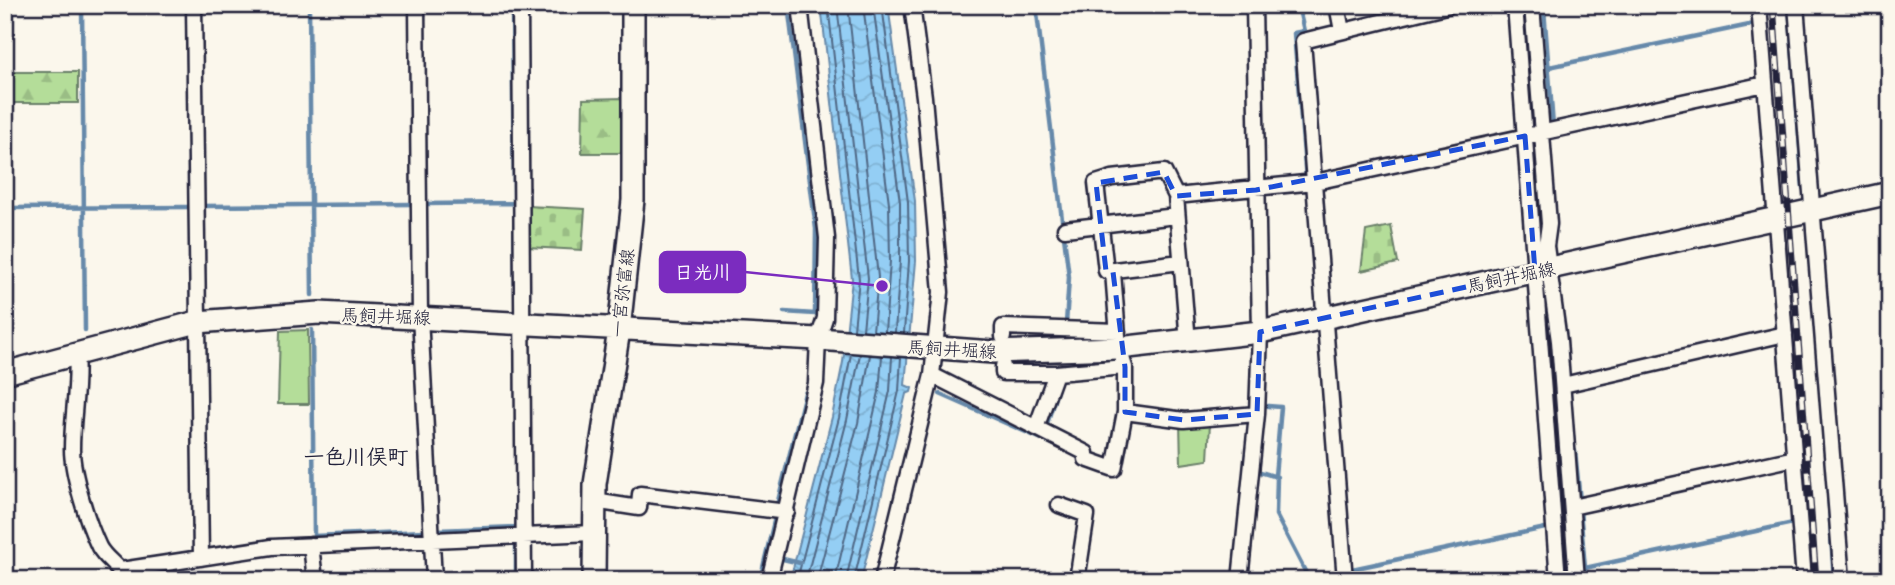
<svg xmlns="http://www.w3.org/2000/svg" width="1895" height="585" viewBox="0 0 1895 585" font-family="Delius,'Klee One',sans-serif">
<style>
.green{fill:#b4dd99;stroke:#6b806a;stroke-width:2}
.forest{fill:url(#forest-firs);stroke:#6b806a;stroke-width:2}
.cemetery{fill:url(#cemetery-stones);stroke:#6b806a;stroke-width:2}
.water{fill:url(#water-waves);stroke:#6689aa;stroke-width:2}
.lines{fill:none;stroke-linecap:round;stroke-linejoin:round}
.shore{stroke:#506785;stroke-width:2}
.stream{stroke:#6689aa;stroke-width:4.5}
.minor-casing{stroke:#22223b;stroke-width:19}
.secondary-casing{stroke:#22223b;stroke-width:26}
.minor{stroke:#fbf7ec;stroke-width:14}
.secondary{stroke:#fbf7ec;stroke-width:21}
.rail-casing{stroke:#22223b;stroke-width:7}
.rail{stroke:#fbf7ec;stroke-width:4.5;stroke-dasharray:13;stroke-linecap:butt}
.marked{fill:none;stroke:#1d4ed8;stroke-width:5;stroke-dasharray:14 9;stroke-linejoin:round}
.labels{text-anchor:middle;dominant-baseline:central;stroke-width:5;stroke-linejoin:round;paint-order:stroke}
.street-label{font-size:18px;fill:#22223b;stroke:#fbf7ec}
.quarter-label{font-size:21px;font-weight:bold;fill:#22223b;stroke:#fbf7ec}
.leader{fill:none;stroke:#7b2cbf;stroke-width:2.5}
.callout-dot{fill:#7b2cbf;stroke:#fbf7ec;stroke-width:2.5}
.callout{fill:#7b2cbf;stroke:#7b2cbf;stroke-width:2.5}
.callout-label{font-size:19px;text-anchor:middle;font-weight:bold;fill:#fff}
</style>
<defs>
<pattern id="forest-firs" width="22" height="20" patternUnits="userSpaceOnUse" patternTransform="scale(1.75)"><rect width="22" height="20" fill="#b4dd99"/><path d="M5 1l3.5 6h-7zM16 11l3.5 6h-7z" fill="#9abd85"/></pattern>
<pattern id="cemetery-stones" width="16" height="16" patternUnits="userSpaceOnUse" patternTransform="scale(1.75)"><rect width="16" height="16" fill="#b4dd99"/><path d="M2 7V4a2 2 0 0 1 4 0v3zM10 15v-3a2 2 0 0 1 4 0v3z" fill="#9abd85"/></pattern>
<pattern id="water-waves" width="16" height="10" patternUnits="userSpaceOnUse" patternTransform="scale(1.75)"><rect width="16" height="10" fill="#94cef4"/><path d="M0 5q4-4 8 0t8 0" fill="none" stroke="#7fb1d2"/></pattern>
</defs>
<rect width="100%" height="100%" fill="#fbf7ec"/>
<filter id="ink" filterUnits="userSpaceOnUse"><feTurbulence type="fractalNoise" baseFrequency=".0143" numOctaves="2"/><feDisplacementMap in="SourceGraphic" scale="14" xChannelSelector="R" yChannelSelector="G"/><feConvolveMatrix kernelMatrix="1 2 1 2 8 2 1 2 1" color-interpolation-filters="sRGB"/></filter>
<g filter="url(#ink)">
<path class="green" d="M308,330L309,404H278L280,331Z
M1180,422L1210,423L1208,460L1181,464Z"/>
<path class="forest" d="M5,72H78V103H5Z
M623,98V153H582L583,99Z"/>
<path class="cemetery" d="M527,206L585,209L582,250L527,247Z
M1391,226L1398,263L1361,271L1366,231Z"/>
<path class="water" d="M821,5H888L915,201L916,261L905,385L912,388L911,392L906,394L861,580H790L832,417L843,362L852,279Z"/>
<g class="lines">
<path class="shore" d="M828,5L859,279L854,329
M837,5L868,278L863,330
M848,5L878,277L873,331
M863,5L889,203L890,261L885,332
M873,5L900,202V261L895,332
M882,5L908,202L909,261L904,333
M797,580L839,418L851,354
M806,580L847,420L860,354
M817,580L858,423L870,355
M835,580L879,392L882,356
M846,580L890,391L892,357
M854,580L899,391L901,357"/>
<path class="stream" d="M82,5L85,330
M309,5L312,295
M512,5L515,284
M1036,5L1069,277L1066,324
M1298,5L1304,31L1294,33L1306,179
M1789,5L1803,188
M1544,9L1553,126
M1261,12L1289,5
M1549,67L1754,24
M424,204L514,203
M203,206L413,204
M5,208L190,207
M784,312L815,314L816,229L788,5
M312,330L314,536L424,531
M940,394L1062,448
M1268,406L1281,407L1275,476
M1046,427L1058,387
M1575,451L1580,501
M1257,471L1277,477L1276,515L1309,579L1337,574V577
M1827,476L1834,580
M777,505L805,393
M1580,510L1586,580
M438,530L516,527L517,522
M516,542V580
M783,559L800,563
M1585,568L1793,523
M1352,569L1550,527
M760,580L775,517"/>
<defs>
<path id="minor" d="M194,5L201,558
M417,5L420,316L434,580
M520,5L524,580
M1337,5L1342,31
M1515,5L1558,580
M1532,5L1549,224L1546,246L1559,341L1577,580
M1759,5L1804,580
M1796,5L1842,580
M1176,196L1315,182L1765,84
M1065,229L1176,216
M1181,262L1106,271L1096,183L1112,178L1164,172L1176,196L1188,342
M1003,337V327L1118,331
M76,352C79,385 72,416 72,449C72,474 88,524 99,547C106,560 120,566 126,580
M1003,366V373H1056L1125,367
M932,375L1086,453V459L1114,469L1125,412V367L1119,348L1113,272
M1563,385L1785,334
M1125,412L1184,420L1257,414
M1036,428L1056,373
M594,501L639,508L640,494L787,512
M1059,505L1087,515L1077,580
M1572,507L1795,458
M311,545L315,580
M121,570L272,547L593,533
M769,580L816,383L818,339L825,318L827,238L800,5
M882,580L932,375L941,292L924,97L912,5
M1240,580L1257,414L1260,332L1254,5
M1345,580L1303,41L1450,5"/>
<path id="secondary" d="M5,373L197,322L319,313L818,339L993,352L1119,348L1260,332L1890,193
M594,580L595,484L619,330L633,200V5"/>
</defs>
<use href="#minor" class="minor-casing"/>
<use href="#secondary" class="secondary-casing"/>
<use href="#minor" class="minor"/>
<use href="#secondary" class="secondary"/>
<defs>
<path id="rail" d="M1773,5L1816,580"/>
</defs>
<use href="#rail" class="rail-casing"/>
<use href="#rail" class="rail"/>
</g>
</g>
<path class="marked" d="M1525,136L1535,272L1260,332L1257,414L1184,420L1125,412V367L1113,272L1106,271L1096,183L1164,172L1176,196L1256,190Z"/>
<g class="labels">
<g class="street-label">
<text transform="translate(1511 277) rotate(-12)">馬飼井堀線</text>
<text transform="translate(622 293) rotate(-83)">一宮弥富線</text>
<text transform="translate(386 316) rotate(2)">馬飼井堀線</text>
<text transform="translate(952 349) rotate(3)">馬飼井堀線</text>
</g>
<g class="quarter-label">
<text x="356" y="456">一色川俣町</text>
</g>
</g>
<path class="leader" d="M882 286L745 272"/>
<circle class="callout-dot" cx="882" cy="286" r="7"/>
<rect class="callout" x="660" y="252" width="85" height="40" rx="7"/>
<g class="callout-label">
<text x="703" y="279">日光川</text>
</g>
<rect width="1895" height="585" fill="none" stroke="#fbf7ec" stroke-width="28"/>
<rect x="14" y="14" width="1867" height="557" fill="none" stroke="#22223b" stroke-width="2.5" filter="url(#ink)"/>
</svg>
